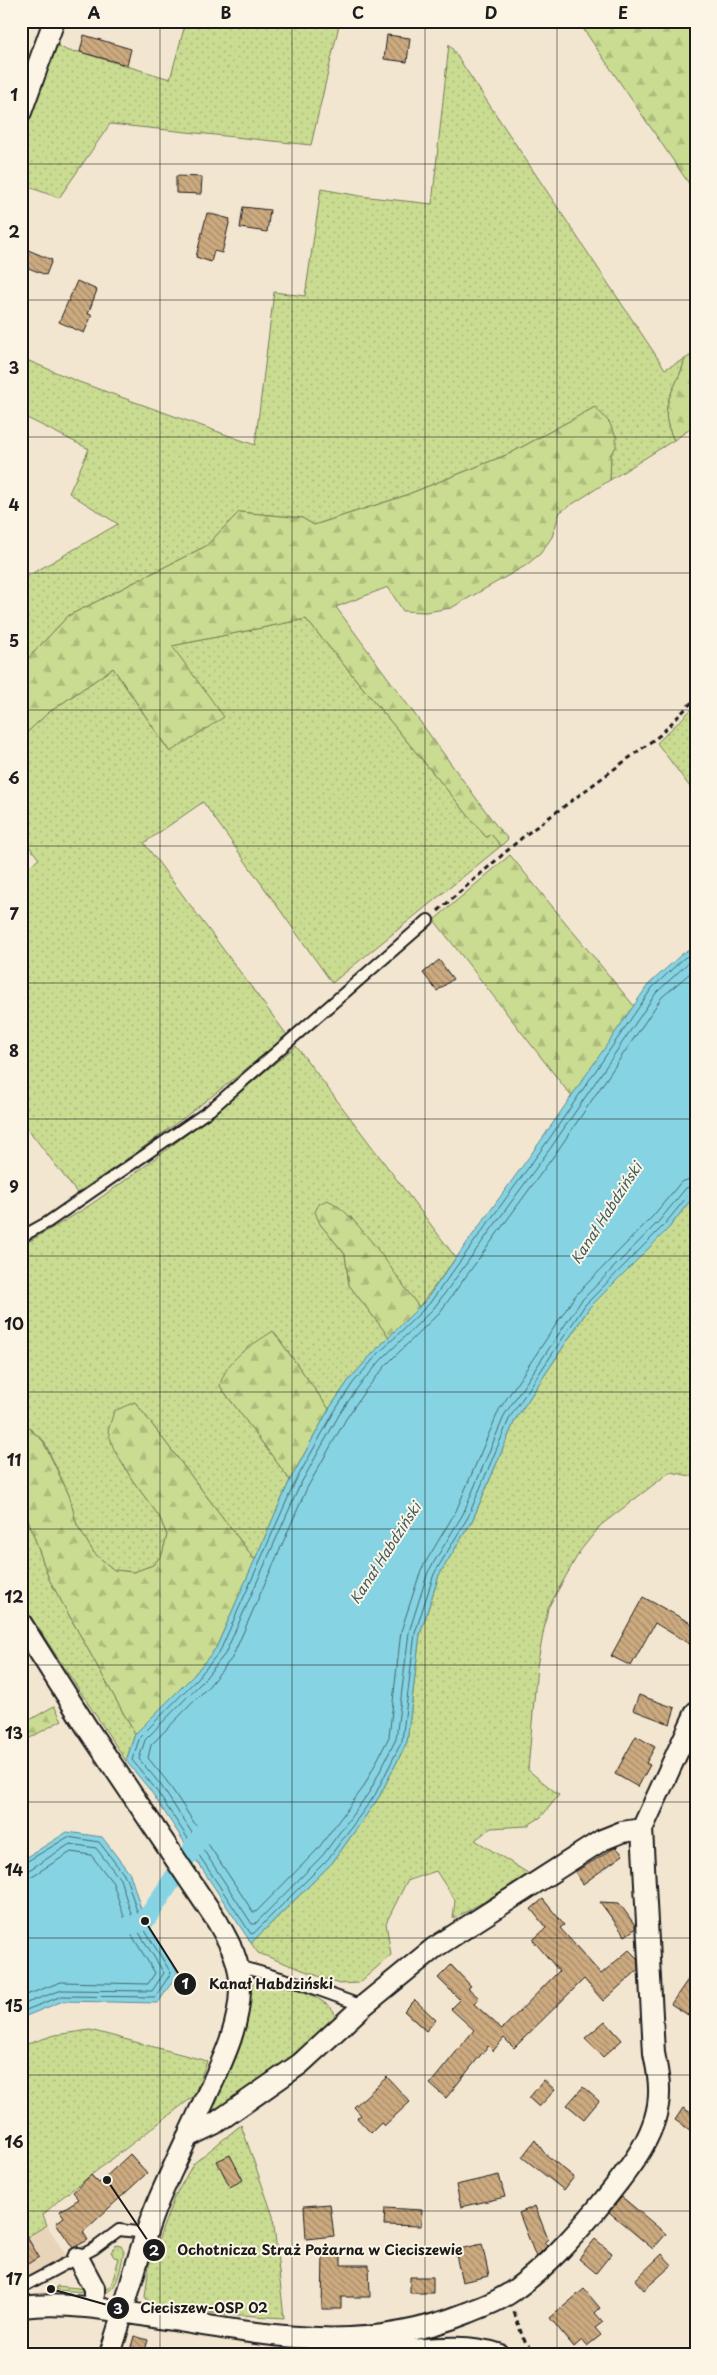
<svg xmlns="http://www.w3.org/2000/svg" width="717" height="2375" viewBox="0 0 717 2375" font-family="'Playpen Sans',sans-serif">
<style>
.built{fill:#e8d4b9}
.grass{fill:url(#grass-dots);stroke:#737c56}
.forest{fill:url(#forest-firs);stroke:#737c56}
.water{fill:#86d4e3;stroke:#5c8a93}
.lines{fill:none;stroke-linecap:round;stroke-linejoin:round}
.shore{stroke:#46666c;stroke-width:1}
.canal{stroke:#86d4e3;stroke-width:19}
.building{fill:url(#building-back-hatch);stroke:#1c1c1c}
.lane-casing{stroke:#1c1c1c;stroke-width:14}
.street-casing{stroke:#1c1c1c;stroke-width:24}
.path{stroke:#1c1c1c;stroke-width:3;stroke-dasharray:5 4;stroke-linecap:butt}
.lane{stroke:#fcf5e5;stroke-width:10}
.street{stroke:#fcf5e5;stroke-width:20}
.grid{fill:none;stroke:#1c1c1c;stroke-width:1;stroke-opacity:0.55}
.labels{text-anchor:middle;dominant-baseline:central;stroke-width:4;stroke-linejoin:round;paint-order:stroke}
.water-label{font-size:14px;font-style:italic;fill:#415c62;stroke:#fcf5e5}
.leader{fill:none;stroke:#1c1c1c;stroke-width:2}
.callout-dot{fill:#1c1c1c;stroke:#fcf5e5;stroke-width:2}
.mark-label{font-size:15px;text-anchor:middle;font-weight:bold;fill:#fff}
.callout-label{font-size:14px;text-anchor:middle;font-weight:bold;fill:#1c1c1c;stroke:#fcf5e5;stroke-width:4;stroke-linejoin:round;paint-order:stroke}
.neatline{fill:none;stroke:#1c1c1c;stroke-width:2}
.grid-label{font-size:16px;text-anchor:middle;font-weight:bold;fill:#1c1c1c}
</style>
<defs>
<pattern id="grass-dots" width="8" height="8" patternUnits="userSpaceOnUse" patternTransform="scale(1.25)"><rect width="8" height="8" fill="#cadc91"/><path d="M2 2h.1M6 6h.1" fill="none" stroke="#adbc7c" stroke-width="1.8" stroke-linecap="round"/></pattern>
<pattern id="forest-firs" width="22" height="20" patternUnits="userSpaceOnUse" patternTransform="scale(1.25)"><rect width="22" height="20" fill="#cadc91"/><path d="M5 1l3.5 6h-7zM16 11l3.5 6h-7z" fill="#adbc7c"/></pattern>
<pattern id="building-back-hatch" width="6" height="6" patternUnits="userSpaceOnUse" patternTransform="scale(1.25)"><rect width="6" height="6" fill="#cdab80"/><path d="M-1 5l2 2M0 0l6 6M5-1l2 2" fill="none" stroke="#a68a68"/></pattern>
</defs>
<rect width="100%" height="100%" fill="#f3e6d1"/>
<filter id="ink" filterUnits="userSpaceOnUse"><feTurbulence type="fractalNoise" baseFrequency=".02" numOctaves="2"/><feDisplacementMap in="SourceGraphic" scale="10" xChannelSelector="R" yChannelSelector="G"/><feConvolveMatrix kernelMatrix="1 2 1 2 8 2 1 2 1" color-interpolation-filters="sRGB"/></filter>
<g filter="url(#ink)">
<path class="built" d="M47,2225L67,2257L23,2281L21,2238L27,2237Z"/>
<path class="grass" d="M186,21H340L311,145L110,124L59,198L21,184V139L57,45L68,51L80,52L170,79Z
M449,44L665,369L685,359C676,393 655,404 674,440L610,480L611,454L616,447L595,407L511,453L401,497L314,525L302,518L239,512L206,546L68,616L21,666V580L118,524L69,493L89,449L21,415V376L29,361L79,382L255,445L274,292L305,296L321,189L360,196L432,204Z
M306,619L486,837L491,834L501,846L332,983L203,802L144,843L287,1035C220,1092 151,1144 77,1193L21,1120V872L39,859L21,836V738L48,713L113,668L169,751L171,646Z
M696,705V795L657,743Z
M296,1046L456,1258L419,1307L350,1216L320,1224L345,1254L349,1285L389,1337L349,1380L329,1409L273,1331L220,1386L290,1480L255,1560L135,1402L114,1450L133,1481L159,1516L167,1535L162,1555L153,1565L134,1572L114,1570L94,1553L77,1525L69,1495L44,1441L21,1421V1246C43,1233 66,1221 87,1207C160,1158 228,1102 296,1046Z
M696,1193V1477L670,1472L601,1525L580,1551L548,1608L537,1666L528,1770L559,1795L541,1817L527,1826L491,1828L475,1840L531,1875L453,1919L455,1900L436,1871L407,1881L386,1923L391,1955L359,1983L339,1984L258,1953L251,1943L332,1863L379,1797L407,1742L420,1634L439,1575L473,1519L515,1420L589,1308L668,1229Z
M21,1499L49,1579L135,1734L126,1761L21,1602Z
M259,1980C285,1985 316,1992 334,2011L335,2021L320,2039L211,2117L208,2115L229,2069L248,1989L254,1982Z
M90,2030L207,2061L194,2096L60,2199L43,2215L47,2225L27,2237L21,2238V2046L55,2035Z
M241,2125L273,2216L284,2318L154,2309L145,2297L149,2265L174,2198L193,2164Z
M116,2245L121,2246L124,2252C120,2267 119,2294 99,2294L100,2290L107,2289L112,2283L119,2258L114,2257L111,2252Z
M57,2286L89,2289L88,2292L56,2290Z"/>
<path class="forest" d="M578,21H696V194Z
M696,352V425L674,440C655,404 676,393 685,359Z
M595,407L609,422L616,436V447L611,454L610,480L560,512L552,537L540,554L525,566L451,608L426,612L403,611L388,587L336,607L498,828L508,839L501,846L491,834L486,837L306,619L172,646L224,717L170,752L113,668L48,713L21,738V666L68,616L206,546L239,512L302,518L314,525L401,497L511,453Z
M510,855L634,1006L572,1097L434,920Z
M327,1200C354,1209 400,1282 419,1307L389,1337L349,1285L345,1254L320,1224L315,1212L319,1204Z
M273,1331L329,1409L290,1480L220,1386C226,1358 251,1346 273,1331Z
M135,1402L255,1560L216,1648L194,1675L135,1734L49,1579L21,1499V1421L43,1441L69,1495L77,1525L94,1553L114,1570L134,1572L153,1565L162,1555L167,1535L159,1516L133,1481L114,1450L108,1431L114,1411Z
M54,1706L62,1720L21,1743V1725Z"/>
<path class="water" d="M696,946V1193L668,1229L589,1308L515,1420L473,1519L439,1575L420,1634L407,1742L379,1797L332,1863L251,1943L150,1790L126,1761L135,1734L194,1675L216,1648L290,1480L329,1409L349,1380L374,1352L425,1301L542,1139L648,985L682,954Z
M67,1832L102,1837L130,1874L145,1921L178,1973L158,2003L63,2001L21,2018V1861Z"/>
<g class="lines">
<path class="shore" d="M696,952L684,958L652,988L547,1142L429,1304L377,1355L353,1383L334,1412L295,1482L220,1651L198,1678L140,1737L132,1760L154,1787L251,1934L254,1933L328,1859L375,1795L402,1741L415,1633L434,1574L468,1517L510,1417L585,1305L664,1225L690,1193L696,1191
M696,959L688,963L656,993L552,1146L434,1308L382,1359L358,1387L339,1415L300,1485L225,1654L202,1682L145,1740L139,1759L160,1784L252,1924H255L323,1855L370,1791L396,1739L409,1632L428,1572L463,1514L505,1414L581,1301L659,1221L686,1188L696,1185
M696,968L662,997L558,1150L440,1312L387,1364L364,1392L346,1419L307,1488L232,1658L208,1687L151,1745L148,1758L166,1780L253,1912H256L317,1850L363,1788L389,1737L401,1631L421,1570L456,1511L499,1410L575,1296L653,1216L681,1182L696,1177
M21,1865L68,1837L99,1842L126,1877L141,1924L171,1973L155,1997L62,1996L21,2012
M21,1871L29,1870L70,1844L96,1848L120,1879L135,1926L164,1973L152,1991L62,1990L21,2005
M21,1879L32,1876L71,1852L91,1855L113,1883L128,1929L155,1973L148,1984L61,1982L21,1997"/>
<path class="canal" d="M121,1929L145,1921L205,1830"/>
</g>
<path class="building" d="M84,35L131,49L127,65L80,52Z
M387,35L410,38L407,62L384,59Z
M176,176L202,177L201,194L176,193Z
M243,207L270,210L267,232L240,228Z
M207,213L230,219L222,253L214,251L211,262L196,257Z
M21,247L52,260L46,275L21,265Z
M77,281L97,290L88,314L92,315L84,333L59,322Z
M439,960L453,979L437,991L423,973Z
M643,1597L696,1626V1648L655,1623L631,1666L611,1656Z
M639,1695L675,1708L670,1724L633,1710Z
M636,1736L655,1747L646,1763L650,1765L638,1787L615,1774Z
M616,1847L623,1855L583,1884L575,1872Z
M543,1899L564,1925L560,1928L601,1974L629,1950L637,1958L638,1970L603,2001L584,1979L514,2048L504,2038L493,2051L488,2046L446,2098L430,2084L474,2030L451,2009L460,2000L438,1978L451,1965L471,1986L468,1988L479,1998L474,2004L502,2029L559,1971L533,1940L546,1928L531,1909Z
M600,1902L619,1903L635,1925V1929L625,1936Z
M696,1968V2020L671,2004Z
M415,2000L436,2020L426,2031L404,2011Z
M605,2021L622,2040L603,2057L585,2038Z
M387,2077L410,2102L384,2126L381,2123L371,2133L357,2118L361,2115L354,2107Z
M544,2080L555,2090L539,2107L529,2098Z
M583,2087L599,2101L584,2119L567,2105Z
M683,2108L696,2116V2134L675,2120Z
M535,2140L545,2154L574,2177L564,2190L522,2157Z
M130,2154L147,2173L83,2232L88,2240L73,2248L56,2223L64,2217L60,2211L79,2199L73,2192L91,2175L99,2183Z
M230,2155L243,2180L230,2187L217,2161Z
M499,2175L505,2197L461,2207L456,2185Z
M622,2197L666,2234L653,2249L609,2212Z
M330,2204L334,2236L306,2239L304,2206Z
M535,2206L548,2239L544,2243L547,2246L536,2257L519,2213Z
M385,2208L422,2210L421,2226L384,2225Z
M21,2227L39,2257L21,2268Z
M595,2239L612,2253L596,2273L579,2259Z
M482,2244L489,2276L462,2282L455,2250Z
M341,2252V2265H369L370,2297H341V2309H322L323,2253Z
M662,2254L672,2265L644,2290L635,2280Z
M410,2277H433V2293H410Z
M584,2289L600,2308L595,2313L603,2322L595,2328L601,2335L587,2346L582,2340L574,2347L550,2318Z
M134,2336L148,2340L144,2354H129Z"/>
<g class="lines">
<defs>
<path id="lane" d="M21,1237L48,1222L210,1110L428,920
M238,1966L302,1984L363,2006
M21,2289L24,2286L95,2248L119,2230L146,2233"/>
<path id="street" d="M21,112L54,21
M21,1623L86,1726L217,1921C229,1942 241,1962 240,1988C240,2027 221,2064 205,2099C190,2132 174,2165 159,2199C138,2249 127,2303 110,2354
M187,2137L214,2124L300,2064L363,2006L434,1948L602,1840L622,1832L642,1829
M78,2258L94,2288V2295
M21,2307C72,2301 122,2312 172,2320C276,2337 365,2354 467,2313C484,2306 502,2300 517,2288C547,2266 572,2238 596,2210C623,2176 661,2135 659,2088C659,2077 656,2064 654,2053L642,1829L696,1712
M338,2349C390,2359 449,2338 498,2354"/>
</defs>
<use href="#lane" class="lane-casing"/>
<use href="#street" class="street-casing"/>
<path class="path" d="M438,911L524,836L660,735L696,698
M514,2312L523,2338L535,2354"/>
<use href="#lane" class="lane"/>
<use href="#street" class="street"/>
</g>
</g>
<path class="grid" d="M160,21V2354M292,21V2354M425,21V2354M557,21V2354M21,164H696M21,300H696M21,437H696M21,573H696M21,710H696M21,846H696M21,983H696M21,1119H696M21,1256H696M21,1392H696M21,1529H696M21,1665H696M21,1802H696M21,1938H696M21,2075H696M21,2211H696"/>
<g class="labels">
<g class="water-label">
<text transform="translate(606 1213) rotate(-57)">Kanał Habdziński</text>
<text transform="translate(385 1553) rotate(-57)">Kanał Habdziński</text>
</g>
</g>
<path class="leader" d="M145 1921L185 1984M107 2180L154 2250M51 2289L118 2308"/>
<g class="callout-dot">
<circle cx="145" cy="1921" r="5"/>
<circle cx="107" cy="2180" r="5"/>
<circle cx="51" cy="2289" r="5"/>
<circle cx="185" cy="1984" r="12"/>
<circle cx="154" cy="2250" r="12"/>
<circle cx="118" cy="2308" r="12"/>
</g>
<g class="mark-label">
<text x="185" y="1989">1</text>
<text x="154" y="2256">2</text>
<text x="118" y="2314">3</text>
</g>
<g class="callout-label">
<text x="271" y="1989">Kanał Habdziński</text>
<text x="320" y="2255">Ochotnicza Straż Pożarna w Cieciszewie</text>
<text x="204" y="2313">Cieciszew-OSP 02</text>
</g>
<rect width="717" height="2375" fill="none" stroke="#fcf5e5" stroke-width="55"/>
<rect x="28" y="28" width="662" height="2320" class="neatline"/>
<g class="grid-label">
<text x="94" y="19">A</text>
<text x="226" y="19">B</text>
<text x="358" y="19">C</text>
<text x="491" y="19">D</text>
<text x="623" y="19">E</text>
<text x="14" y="101">1</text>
<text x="14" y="238">2</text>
<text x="14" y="374">3</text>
<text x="14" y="511">4</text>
<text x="14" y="647">5</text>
<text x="14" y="784">6</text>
<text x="14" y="920">7</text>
<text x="14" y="1057">8</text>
<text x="14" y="1193">9</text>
<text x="14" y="1330">10</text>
<text x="14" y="1466">11</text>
<text x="14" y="1603">12</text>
<text x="14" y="1739">13</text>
<text x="14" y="1876">14</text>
<text x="14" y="2012">15</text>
<text x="14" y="2148">16</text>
<text x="14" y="2285">17</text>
</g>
</svg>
